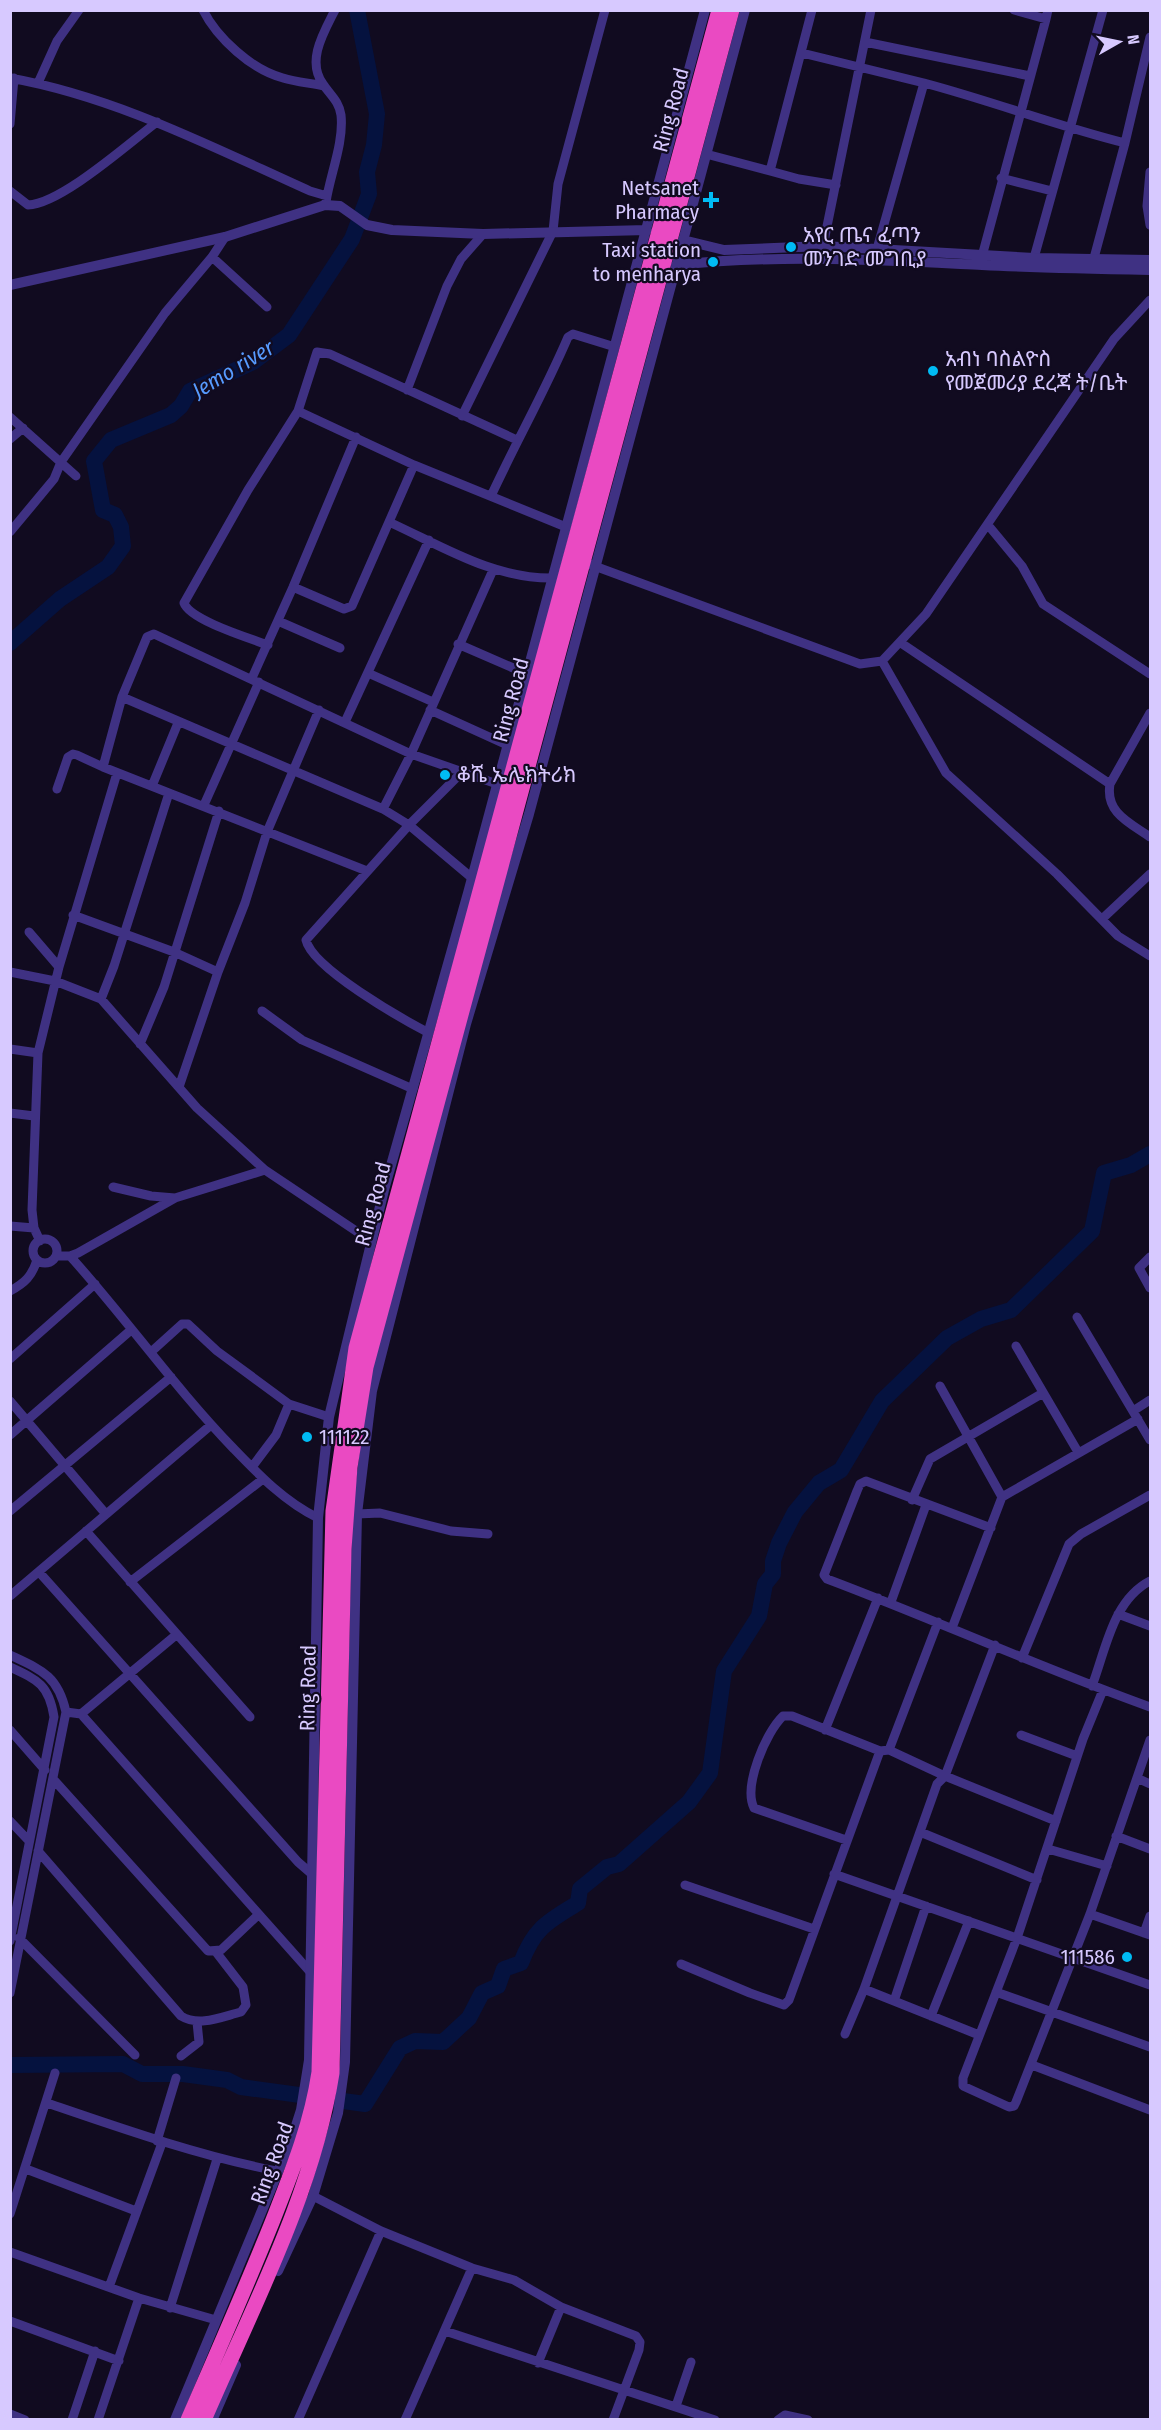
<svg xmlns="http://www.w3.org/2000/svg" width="1161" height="2430" viewBox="0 0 1161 2430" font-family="'Fira Sans Condensed','Noto Sans Ethiopic',sans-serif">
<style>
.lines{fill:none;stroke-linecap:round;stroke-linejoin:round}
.river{stroke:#05123f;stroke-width:16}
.minor{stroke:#3f3183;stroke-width:9}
.tertiary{stroke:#3f3183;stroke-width:10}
.trunk{stroke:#ea4ac2;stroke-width:15}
.poi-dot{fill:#00bbf4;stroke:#110b20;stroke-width:2}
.labels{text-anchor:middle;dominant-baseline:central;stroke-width:4.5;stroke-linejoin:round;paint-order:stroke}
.street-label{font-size:21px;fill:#d7c9ff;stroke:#110b20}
.poi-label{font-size:21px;fill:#d7c9ff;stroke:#110b20;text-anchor:start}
.water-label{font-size:22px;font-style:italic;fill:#579bff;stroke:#110b20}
</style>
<rect width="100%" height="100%" fill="#110b20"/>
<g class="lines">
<path class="river" d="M10,643L60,599L108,567L123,546L121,527L115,515L103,510L94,461L111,440L171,415L181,406L190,391L253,362L289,335L352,239L369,194L367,172L374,145L377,114L357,10
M10,2065L123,2064L142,2074H183L227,2080L241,2087L365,2104L400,2048L415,2041L443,2042L469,2018L482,1993L498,1986L504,1969L521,1963C534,1928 548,1921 578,1903L580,1889L607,1867L619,1864L689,1802L710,1773L724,1671L759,1616L765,1584L773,1574V1561L779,1543L795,1512L819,1483L841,1470L882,1401L947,1338L981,1319L1011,1310L1092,1231L1104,1173L1131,1165L1150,1154"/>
<path class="minor" d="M203,10C217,38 252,70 283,78C296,82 310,83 324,86
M812,10L770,171L799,179L836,185
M1014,10L1046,19L1048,10
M865,42L1030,76
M802,53L924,83
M10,78C116,97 212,147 310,191L327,196
M38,83L57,41L79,10
M10,124L14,78
M706,154L770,171
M1150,172L1147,206L1150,225
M1001,178L1052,191
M10,191L28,205C61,204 129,143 157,122
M326,202C330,175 344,143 341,115C339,101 330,95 323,84C306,61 324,32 335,10
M823,246L871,10
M877,249L924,83C992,101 1057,126 1125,143L1150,37
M212,257L267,307
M1034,258L1103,10
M1094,258L1125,143
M981,260L1046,19
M407,390L447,286L461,259L483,234
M298,411L414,465L566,527
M462,416L553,231L558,184L605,10
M10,417L76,476
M10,439L23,428
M491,496C516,442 545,391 568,337L573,334L615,347
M389,522C442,546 493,579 553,578
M988,525L1022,566L1043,604L1150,674
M10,532L54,479L61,462L165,313L212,257L225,237
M589,564L860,664L882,661L926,614L1114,339L1150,300
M293,587L344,609L352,606L414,465
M278,621L340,648
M901,643L1110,784L1150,713
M458,644L527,674
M268,645C249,638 190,620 184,603L248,490L298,411L317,352L330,354L517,440
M882,661L946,773L1057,874L1118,936L1150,956
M368,673L433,702
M252,678L293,587L356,437
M122,697L383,809L409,825L472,878
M430,710L507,745
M345,722L429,540
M103,767L122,697L147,637L154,634L411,754L497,784
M1110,784C1105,813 1130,823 1150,837
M152,786L178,723
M57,789L68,757L73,754L77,755L103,767L367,871
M204,805L259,682
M383,809L411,754L493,570
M73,915L174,952L218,972
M1102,919L1150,874
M29,932L59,967L38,1053L32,1210L34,1228L40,1241
M59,967L117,773
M10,972L55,981L101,999L197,1108L265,1170
M101,999L114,966L169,793
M262,1011L302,1040L413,1089
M429,1033C402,1019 312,968 306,940L409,825L461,773
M140,1044L164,987L219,811
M10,1049L38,1053
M179,1087L218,972L245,903L267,832L319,710
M10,1113L34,1116
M113,1187L151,1196L175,1198
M10,1226L34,1228
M33 1251a12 12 0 1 1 24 0a12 12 0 1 1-24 0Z
M56,1256H70L78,1253L175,1198L265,1170L371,1241
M70,1256C126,1318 175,1388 234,1449C260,1476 285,1502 318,1518
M1150,1257L1139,1268L1150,1288
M10,1291C25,1283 32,1276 37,1260
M1077,1317L1150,1440
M1016,1346L1078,1452
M151,1352L182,1324H188L217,1351L289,1404L329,1417
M10,1359L95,1284
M940,1386L1002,1497
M10,1401L105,1513
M1133,1411L1150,1400
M10,1435L131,1330
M252,1467L276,1435L289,1404
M912,1500L930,1459L1043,1393
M10,1511L171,1377
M357,1514L380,1513L451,1531L488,1534
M991,1528L866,1481L860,1484L857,1491L824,1575L827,1579C936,1620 1041,1668 1150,1707
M86,1531L250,1717
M39,1572L298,1862L313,1875
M130,1582L263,1479
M10,1596L211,1425
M891,1602L926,1505
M1118,1614L1150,1626
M952,1628L1002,1497L1138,1419
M10,1655C42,1670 58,1676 66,1712L10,1993
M1022,1658L1069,1544L1081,1534L1150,1495
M10,1667C38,1680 49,1685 54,1717L10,1941
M1092,1686C1106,1649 1113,1600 1150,1581
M1103,1690L1083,1739L1017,1938L963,2078V2086L1009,2107L1014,2106L1016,2102L1090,1914L1150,1740
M66,1712L81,1714L312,1974
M81,1714L176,1635
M10,1730L45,1770
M825,1730L878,1598
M1021,1735L1077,1756
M889,1750L938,1622
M1137,1778L1150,1784
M54,1780L208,1951L221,1950L258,1915
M10,1821L29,1841
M920,1832L1037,1880
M1116,1836L1150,1849
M846,1840L754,1808C743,1786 766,1732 783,1716H792L880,1751L889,1750L945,1776L1056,1821
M1048,1849L1107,1866
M38,1851L181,2016C199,2027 221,2017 241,2012L246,2005L243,1987L216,1952
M834,1874L1150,1985
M685,1885L814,1929
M1090,1914L1150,1935
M1144,1933L1150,1916
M19,1938L135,2055
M681,1964L750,1993L784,2005L789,2000L880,1751
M864,1989L979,2035
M996,1992L1150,2047
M894,2001L926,1906
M931,2016L969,1921
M845,2034L864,1989L937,1784L945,1776L995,1645
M181,2056L199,2042L197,2022
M1032,2065L1150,2110
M47,2103C123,2129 197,2155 276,2171
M157,2141L176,2078
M26,2169L136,2211
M313,2196L381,2231L472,2268L514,2280L561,2307L636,2336L640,2342L639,2350L613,2420
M10,2214L55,2073
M10,2252L139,2298L216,2320
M109,2287L162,2143
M170,2308L217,2159
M10,2321L119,2361
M445,2331L715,2420
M538,2363L561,2307
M676,2406L691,2362
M10,2414L25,2420
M72,2420L95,2351
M98,2420L139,2298
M298,2420L381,2231
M405,2420L472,2268
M778,2420L785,2415L808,2420"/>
<path class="tertiary" d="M683,240L724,250L823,246L1034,258L1150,260
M676,265C780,254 878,260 982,265C1038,268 1094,269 1150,270
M10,285L225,237L325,205L340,206L367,225L392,230L483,234L647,230
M278,2271L313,2196L338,2113L345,2062L357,1514L372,1391L466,1024L529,814L745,10
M214,2416L236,2365
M175,2420L292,2138L301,2110L309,2060L318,1518L329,1417L384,1190L468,893L705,10"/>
<path class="trunk" d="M188,2420C216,2355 245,2290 271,2225C291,2174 311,2126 319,2072L333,1511L356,1348L719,10
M204,2420C252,2308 313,2194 332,2073L344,1549L350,1467L366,1367L732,10"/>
</g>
<g class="poi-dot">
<path d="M708 191h6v6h6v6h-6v6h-6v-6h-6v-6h6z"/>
<circle cx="791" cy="247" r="6"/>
<circle cx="713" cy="262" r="6"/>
<circle cx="933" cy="371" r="6"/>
<circle cx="445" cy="775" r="6"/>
<circle cx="307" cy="1437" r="6"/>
<circle cx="1127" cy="1957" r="6"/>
</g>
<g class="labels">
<g class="street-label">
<text transform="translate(671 110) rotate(-75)">Ring Road</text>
<text transform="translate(511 700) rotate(-75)">Ring Road</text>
<text transform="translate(373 1204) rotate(-75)">Ring Road</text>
<text transform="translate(308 1688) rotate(-89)">Ring Road</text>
<text transform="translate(272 2163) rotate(-70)">Ring Road</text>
</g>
<g class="poi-label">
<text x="699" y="188" text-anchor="end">Netsanet<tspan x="699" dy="24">Pharmacy</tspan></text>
<text x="803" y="235">አየር ጤና ፈጣን<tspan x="803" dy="24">መንገድ መግቢያ</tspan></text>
<text x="701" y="250" text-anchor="end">Taxi station<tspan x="701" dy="24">to menharya</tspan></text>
<text x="945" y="359">አብነ ባስልዮስ<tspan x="945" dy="24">የመጀመሪያ ደረጃ ት/ቤት</tspan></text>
<text x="457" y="775">ቆሼ ኤሌክትሪክ</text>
<text x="319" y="1437">111122</text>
<text x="1115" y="1957" text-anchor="end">111586</text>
</g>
<g class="water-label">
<text transform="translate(233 369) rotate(-31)">Jemo river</text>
</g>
</g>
<rect width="1161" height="2430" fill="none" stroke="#d7c9ff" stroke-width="24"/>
<g transform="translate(1119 42) rotate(81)" stroke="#110b20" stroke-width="4.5" paint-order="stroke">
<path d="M0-4.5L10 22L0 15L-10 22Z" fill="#d7c9ff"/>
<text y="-9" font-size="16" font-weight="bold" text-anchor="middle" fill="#d7c9ff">N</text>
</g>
</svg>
